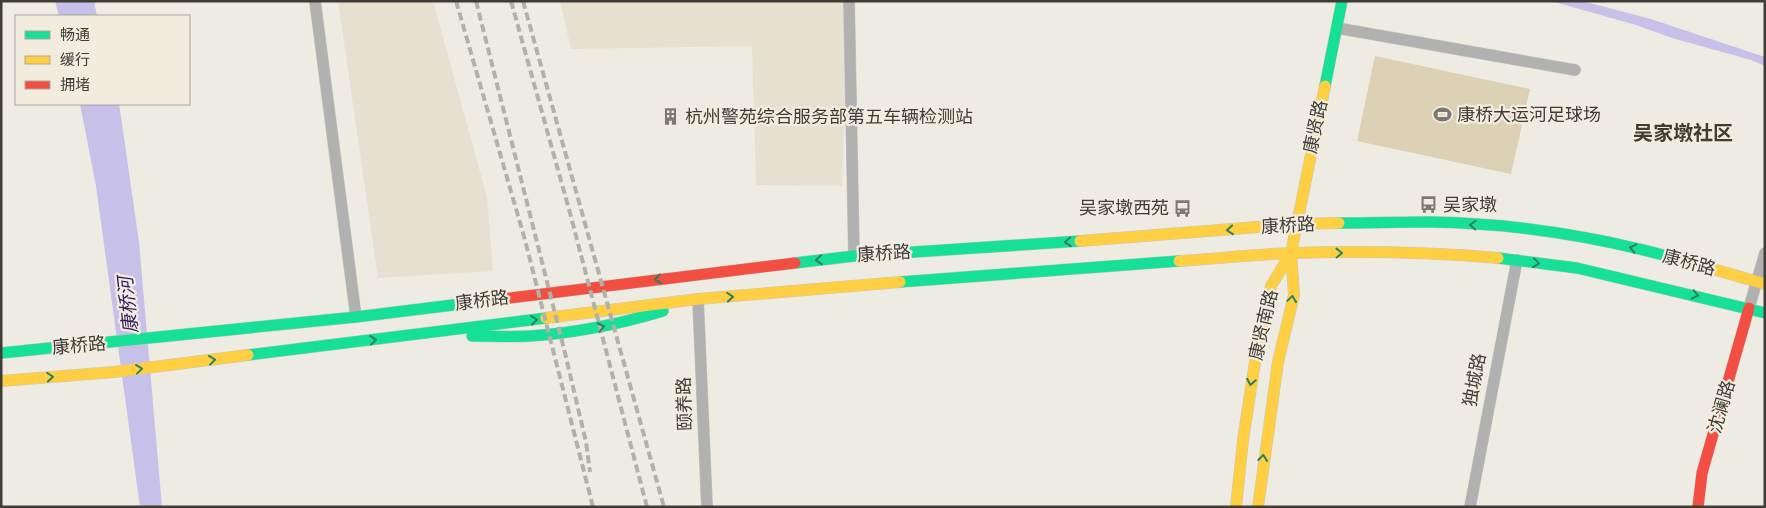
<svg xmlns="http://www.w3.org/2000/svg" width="1766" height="508" viewBox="0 0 1766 508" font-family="'Sofia Sans Condensed','Noto Sans SC',sans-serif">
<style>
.built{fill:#e6e0d1}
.green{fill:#dcd1b5}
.water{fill:#c7c0e9}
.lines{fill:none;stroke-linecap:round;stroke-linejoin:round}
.street-casing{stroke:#cac7c1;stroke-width:12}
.fast-casing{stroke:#cac7c1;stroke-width:12}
.slow-casing{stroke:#cac7c1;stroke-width:12}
.jam-casing{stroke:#cac7c1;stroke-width:12}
.street{stroke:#b2b1b2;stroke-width:11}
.fast{stroke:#16e098;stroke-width:11}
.slow{stroke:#ffcf43;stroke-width:11}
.jam{stroke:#f24e42;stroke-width:11}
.rail{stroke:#b2b0ad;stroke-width:4;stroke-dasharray:8 4;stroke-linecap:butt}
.oneway{stroke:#2f7e5e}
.labels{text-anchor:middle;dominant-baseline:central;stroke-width:4.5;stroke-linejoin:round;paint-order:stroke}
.poi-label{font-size:18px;fill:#3f3c37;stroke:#f2ecdf;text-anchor:start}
.street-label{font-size:18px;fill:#3f3c37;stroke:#f2ecdf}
.water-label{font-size:19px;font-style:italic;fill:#2e1b61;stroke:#f2ecdf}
.quarter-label{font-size:20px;font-weight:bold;fill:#413c32;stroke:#f2ecdf}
</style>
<rect width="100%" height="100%" fill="#eeebe3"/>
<path class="built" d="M338,1H433L487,197L493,271L378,278Z
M560,1H848L842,186L756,185L752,46L571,49Z"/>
<path class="green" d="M1375,56L1530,89L1511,174L1357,141Z"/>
<path class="water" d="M55,1H94L97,16H59Z
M1551,1H1582L1651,19L1765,57V66L1751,60L1672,38L1636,25Z
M80,104H119L120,110L139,242L162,507H140L96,186Z"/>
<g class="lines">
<defs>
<path id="street" d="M315,1L356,317
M849,1L854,256
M1337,28L1575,70
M698,299L707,507
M1749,308L1765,253
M1470,507L1517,260"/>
<path id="fast" d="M1325,86L1342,1
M1339,223C1369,223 1398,222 1428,222C1516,223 1607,238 1692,263
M1498,258L1577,268L1765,313
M795,263L854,256L1080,241
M900,282L1179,261
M472,336C491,336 511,337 530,336C575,333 620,324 663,311
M1,353L356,317L485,301
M248,355L546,318"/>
<path id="slow" d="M1080,241L1296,224L1339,223
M1179,261C1216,259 1255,254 1292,253C1361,251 1429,252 1498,258
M1692,263L1765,284
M546,318L698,299L900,282
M1,381L114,372L248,355
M1236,507L1243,440L1257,349L1271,286L1291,253
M1258,507L1278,362L1294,295L1291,253L1325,86"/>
<path id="jam" d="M485,301L795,263
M1698,507L1702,473L1749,308"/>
</defs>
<use href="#street" class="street-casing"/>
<use href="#fast" class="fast-casing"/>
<use href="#slow" class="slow-casing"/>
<use href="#jam" class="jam-casing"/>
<use href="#street" class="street"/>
<use href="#fast" class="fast"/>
<use href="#slow" class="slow"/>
<use href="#jam" class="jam"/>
<path class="rail" d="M456,1L525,240L593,507
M476,1L565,353L586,442L590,472
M511,1L570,213L647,507
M523,1L664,507"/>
</g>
<defs><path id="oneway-chevron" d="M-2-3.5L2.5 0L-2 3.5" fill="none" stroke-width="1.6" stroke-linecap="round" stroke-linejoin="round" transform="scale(1.25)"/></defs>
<g class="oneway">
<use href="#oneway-chevron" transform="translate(1473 225) rotate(-177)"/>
<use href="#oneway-chevron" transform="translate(1230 230) rotate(175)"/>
<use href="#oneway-chevron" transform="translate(1068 242) rotate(176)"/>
<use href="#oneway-chevron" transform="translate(1633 248) rotate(-167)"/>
<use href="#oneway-chevron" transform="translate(1339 253) rotate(-1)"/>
<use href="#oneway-chevron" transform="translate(819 260) rotate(174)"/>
<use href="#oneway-chevron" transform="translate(1536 263) rotate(7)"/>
<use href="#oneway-chevron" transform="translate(658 279) rotate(173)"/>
<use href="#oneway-chevron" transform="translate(1695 295) rotate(13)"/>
<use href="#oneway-chevron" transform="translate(730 297) rotate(-5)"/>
<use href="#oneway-chevron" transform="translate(1292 299) rotate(-82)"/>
<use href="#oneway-chevron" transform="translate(534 320) rotate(-7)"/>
<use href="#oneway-chevron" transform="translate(601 327) rotate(-12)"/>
<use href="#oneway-chevron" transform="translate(373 340) rotate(-7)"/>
<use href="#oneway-chevron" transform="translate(212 360) rotate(-7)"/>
<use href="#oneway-chevron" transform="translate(139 369) rotate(-7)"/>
<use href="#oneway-chevron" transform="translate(50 377) rotate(-5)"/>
<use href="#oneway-chevron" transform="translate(1251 382) rotate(100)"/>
<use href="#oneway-chevron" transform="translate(1263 458) rotate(-83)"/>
</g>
<defs>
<symbol id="stadium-bare" viewBox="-9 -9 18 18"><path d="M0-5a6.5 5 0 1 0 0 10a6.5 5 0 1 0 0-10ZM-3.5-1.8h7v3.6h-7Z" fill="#7c7973" stroke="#f2ecdf" stroke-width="2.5" paint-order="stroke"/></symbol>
<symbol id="building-bare" viewBox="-9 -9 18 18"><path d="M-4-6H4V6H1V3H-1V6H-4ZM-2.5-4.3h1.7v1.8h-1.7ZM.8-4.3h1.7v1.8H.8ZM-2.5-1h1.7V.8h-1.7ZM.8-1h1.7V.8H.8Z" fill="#7c7973" stroke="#f2ecdf" stroke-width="2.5" paint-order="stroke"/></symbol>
<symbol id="bus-bare" viewBox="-9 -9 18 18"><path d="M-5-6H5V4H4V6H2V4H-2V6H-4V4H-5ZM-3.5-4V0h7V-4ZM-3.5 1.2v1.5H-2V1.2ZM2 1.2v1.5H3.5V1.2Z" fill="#7c7973" stroke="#f2ecdf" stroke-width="2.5" paint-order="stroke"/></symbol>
</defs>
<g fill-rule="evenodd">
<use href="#stadium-bare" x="1430" y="102" width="25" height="25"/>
<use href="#building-bare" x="658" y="104" width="25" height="25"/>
<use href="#bus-bare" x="1416" y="192" width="25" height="25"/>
<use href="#bus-bare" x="1170" y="196" width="25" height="25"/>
</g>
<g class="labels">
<g class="poi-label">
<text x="1457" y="115">康桥大运河足球场</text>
<text x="685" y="117">杭州警苑综合服务部第五车辆检测站</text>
<text x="1443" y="205">吴家墩</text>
<text x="1169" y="208" text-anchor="end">吴家墩西苑</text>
</g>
<g class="street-label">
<text transform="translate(1316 127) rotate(-78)">康贤路</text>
<text transform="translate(1288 226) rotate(-3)">康桥路</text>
<text transform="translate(884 254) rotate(-4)">康桥路</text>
<text transform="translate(1689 263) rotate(15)">康桥路</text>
<text transform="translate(482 301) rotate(-7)">康桥路</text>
<text transform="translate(1264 325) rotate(-77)">康贤南路</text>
<text transform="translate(79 346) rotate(-5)">康桥路</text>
<text transform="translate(1475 380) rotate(-79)">独城路</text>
<text transform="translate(685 404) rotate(-92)">颐养路</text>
<text transform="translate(1722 407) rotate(-74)">沈澜路</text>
</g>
<g class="water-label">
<text transform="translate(129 305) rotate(-96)">康桥河</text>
</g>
<g class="quarter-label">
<text x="1683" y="134">吴家墩社区</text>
</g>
</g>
<rect width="1766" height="508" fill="none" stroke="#3f3c37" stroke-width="5"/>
<rect x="15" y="15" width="175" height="90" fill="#f2ecdf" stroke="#aaa69c"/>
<rect x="25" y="31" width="25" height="8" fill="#16e098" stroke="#aaa69c"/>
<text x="60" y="40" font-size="15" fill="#3f3c37">畅通</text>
<rect x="25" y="56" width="25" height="8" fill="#ffcf43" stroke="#aaa69c"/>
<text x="60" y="65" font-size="15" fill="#3f3c37">缓行</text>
<rect x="25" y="81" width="25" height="8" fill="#f24e42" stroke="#aaa69c"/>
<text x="60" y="90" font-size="15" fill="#3f3c37">拥堵</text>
</svg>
